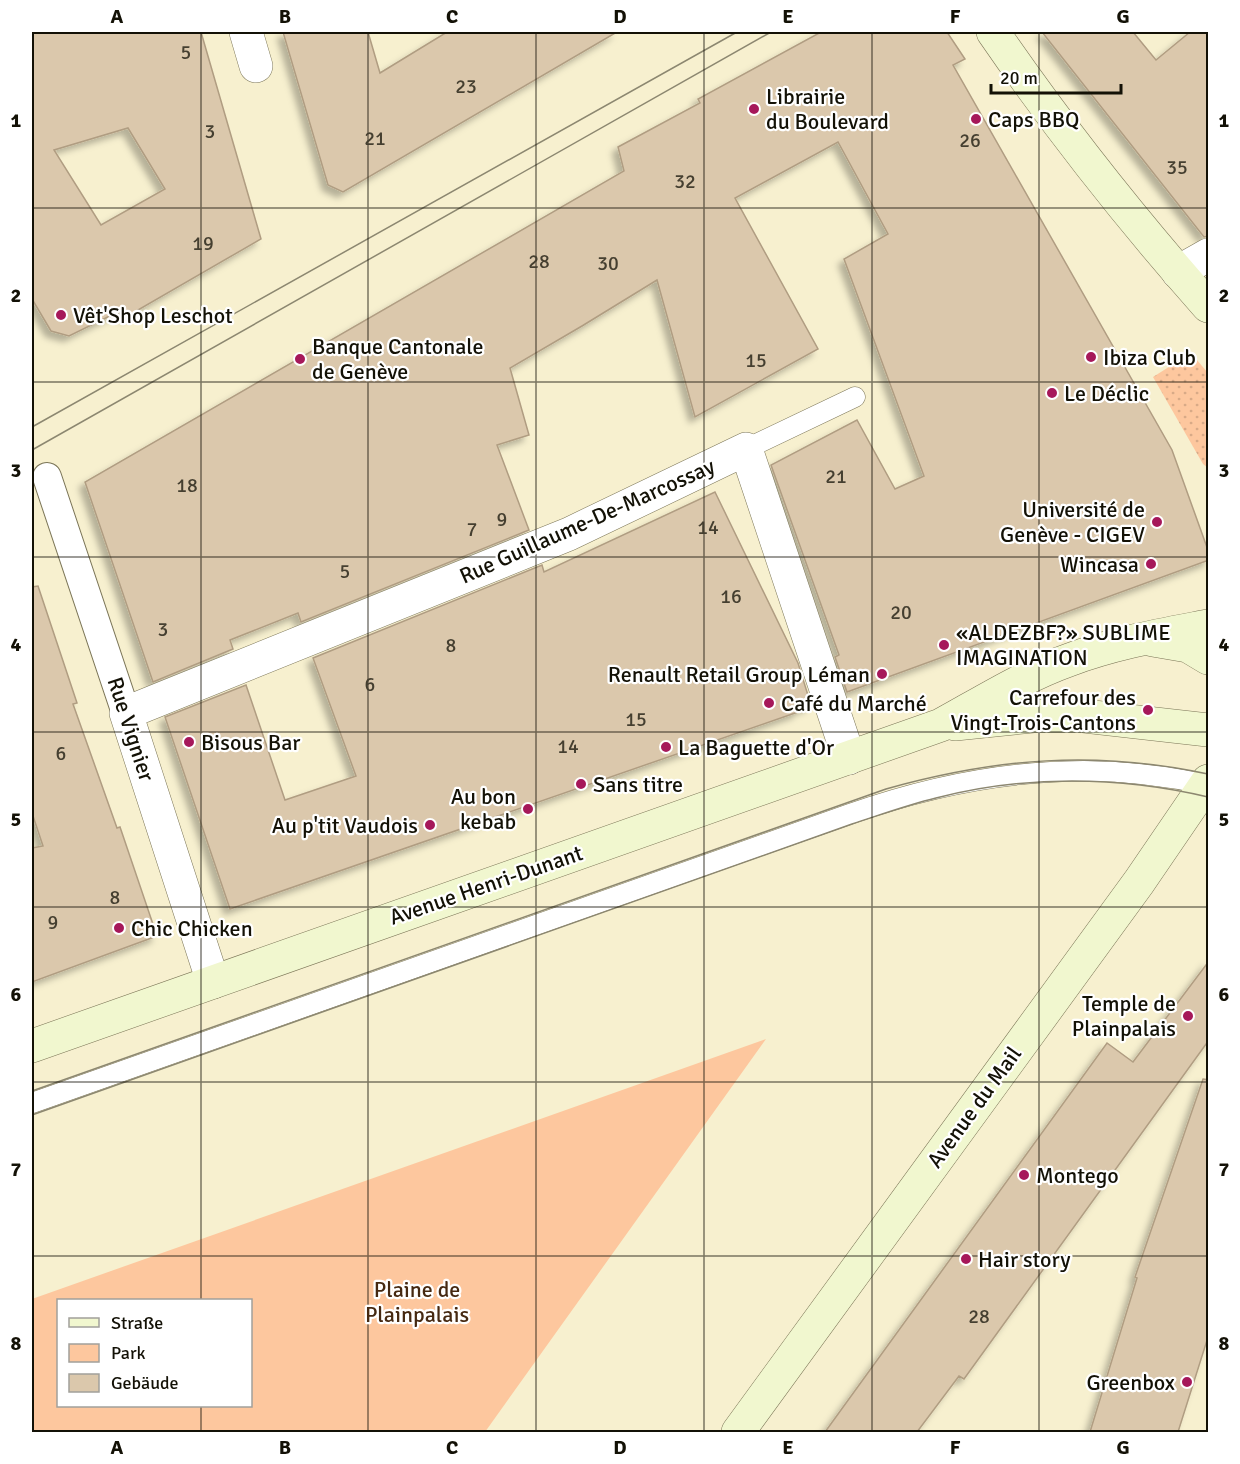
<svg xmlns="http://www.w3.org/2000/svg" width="1240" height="1464" viewBox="0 0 1240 1464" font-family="Signika,sans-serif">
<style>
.grass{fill:url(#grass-dots)}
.green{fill:#fdc79e;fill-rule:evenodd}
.building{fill:#dbc8ac;stroke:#b09d82;stroke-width:1.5;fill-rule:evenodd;filter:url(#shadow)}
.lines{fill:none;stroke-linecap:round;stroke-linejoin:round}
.service-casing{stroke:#7b7557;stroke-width:21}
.pedestrian-casing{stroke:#7b7557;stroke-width:30}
.minor-casing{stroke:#7b7557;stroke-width:34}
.secondary-casing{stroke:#7b7557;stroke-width:34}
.service{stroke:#fff;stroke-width:20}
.pedestrian{stroke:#fff;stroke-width:28}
.minor{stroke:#fff;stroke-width:33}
.secondary{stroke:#f1f7cf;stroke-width:33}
.tram{stroke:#8c8770;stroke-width:1.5}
.grid{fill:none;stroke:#131106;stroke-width:1.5;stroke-opacity:0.55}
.poi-dot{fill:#a6185a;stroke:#fff;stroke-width:2}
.labels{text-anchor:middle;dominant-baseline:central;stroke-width:4.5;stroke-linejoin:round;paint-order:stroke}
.number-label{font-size:20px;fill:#453f30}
.poi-label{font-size:22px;fill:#131106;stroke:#fff;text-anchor:start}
.street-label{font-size:22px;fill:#131106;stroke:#fff}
.park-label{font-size:22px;fill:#462911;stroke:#fff}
.neatline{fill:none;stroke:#131106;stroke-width:2}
.grid-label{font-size:20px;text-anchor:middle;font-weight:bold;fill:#131106}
</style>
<defs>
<pattern id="grass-dots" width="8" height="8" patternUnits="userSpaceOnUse" patternTransform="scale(1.5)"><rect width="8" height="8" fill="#fdc79e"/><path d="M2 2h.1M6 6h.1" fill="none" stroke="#d8aa87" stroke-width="1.8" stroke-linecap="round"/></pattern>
<filter id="shadow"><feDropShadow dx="-5.5" dy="5.5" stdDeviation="3" flood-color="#0004"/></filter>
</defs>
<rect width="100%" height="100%" fill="#f7f0cf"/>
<path class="grass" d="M1191,353L1208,373V468L1203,464L1153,377Z"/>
<path class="green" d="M766,1039L485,1432H32V1299ZM58,1300H250V1406H58Z"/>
<path class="building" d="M32,32H201L261,239L126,317L122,310L69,336L51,331L32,299ZM128,128L165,189L101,225L54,150Z
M283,32H368L380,73L447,32H617L343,192L328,185Z
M821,32H947L965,59L953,65L1172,450L1209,553V560L847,692L835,657L839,655L771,465L857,420L895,489L924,476L844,259L888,234L838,142L735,198L818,349L695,417L657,280L582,326L510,368L529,435L497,445L529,530L301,622L298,613L230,640L233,649L153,682L85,482L624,171L618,147L700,103L698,99Z
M1042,32H1133L1156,60L1190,32H1209V236L1204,237Z
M715,492L798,663L811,705L797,710L798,712L230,909L165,717L246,685L285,800L356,776L313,658L542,565L544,572Z
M38,586L77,703L73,704L117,828L120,827L157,936L32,982V848L43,846L32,813V587Z
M1209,961V1040L964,1379L959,1376L917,1432H825L1107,1043L1133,1062Z
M1203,1079L1209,1080V1334L1178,1432H1090L1137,1278L1135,1277Z"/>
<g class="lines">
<defs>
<path id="service" d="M746,449L855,397
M32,1103L850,814C966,773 1087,757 1208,785"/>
<path id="pedestrian" d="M47,477L126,713"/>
<path id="minor" d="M246,32L256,66
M1178,272L1208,255
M213,982L126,713L569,534L746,449L849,758"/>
<path id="secondary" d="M993,32C1059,128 1131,219 1208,306
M1153,640L1188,646L1208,658
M955,724L1033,716H1084L1208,730
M32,1046L941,725C983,702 1024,676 1069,660C1114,643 1161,635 1208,626
M738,1432L1139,882L1208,781"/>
</defs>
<use href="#service" class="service-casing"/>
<use href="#pedestrian" class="pedestrian-casing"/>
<use href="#minor" class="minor-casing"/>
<use href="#secondary" class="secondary-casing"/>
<use href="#service" class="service"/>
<use href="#pedestrian" class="pedestrian"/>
<use href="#minor" class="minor"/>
<use href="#secondary" class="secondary"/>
<path class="tram" d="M32,427L737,32
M32,450L771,32
M32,1091L886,789C997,758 1095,750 1208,774
M32,1115L852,824C880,815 907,805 936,798C1025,775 1119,776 1208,797"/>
</g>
<path class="grid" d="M201,32V1300M368,32V1432M536,32V1432M704,32V1432M872,32V1432M1039,32V1432M32,208H1208M32,382H1208M32,557H1208M32,732H1208M32,907H1208M32,1082H1208M32,1256H1208M201,1406V1432"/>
<g class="poi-dot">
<circle cx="754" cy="109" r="6"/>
<circle cx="976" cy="119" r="6"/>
<circle cx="61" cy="315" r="6"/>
<circle cx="1091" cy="357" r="6"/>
<circle cx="300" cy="359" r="6"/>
<circle cx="1052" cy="393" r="6"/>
<circle cx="1157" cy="522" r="6"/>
<circle cx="1151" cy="564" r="6"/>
<circle cx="944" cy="645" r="6"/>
<circle cx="882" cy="674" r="6"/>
<circle cx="769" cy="703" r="6"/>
<circle cx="1148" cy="710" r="6"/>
<circle cx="189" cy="742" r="6"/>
<circle cx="666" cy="747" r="6"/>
<circle cx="581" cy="784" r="6"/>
<circle cx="528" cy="809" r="6"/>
<circle cx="430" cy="825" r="6"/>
<circle cx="119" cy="928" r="6"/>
<circle cx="1188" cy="1016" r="6"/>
<circle cx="1024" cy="1175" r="6"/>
<circle cx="966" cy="1259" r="6"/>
<circle cx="1187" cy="1382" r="6"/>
</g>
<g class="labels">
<g class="number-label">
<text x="186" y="52">5</text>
<text x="466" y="86">23</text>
<text x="210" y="131">3</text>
<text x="375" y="138">21</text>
<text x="970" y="140">26</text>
<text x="1177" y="167">35</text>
<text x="685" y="181">32</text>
<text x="203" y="243">19</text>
<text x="539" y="261">28</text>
<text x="608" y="263">30</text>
<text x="756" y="360">15</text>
<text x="836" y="476">21</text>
<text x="187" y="485">18</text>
<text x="502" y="519">9</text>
<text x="708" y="527">14</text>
<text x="472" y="529">7</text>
<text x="345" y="571">5</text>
<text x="731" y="596">16</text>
<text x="901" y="612">20</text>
<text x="163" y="629">3</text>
<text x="451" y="645">8</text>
<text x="370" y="684">6</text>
<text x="636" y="719">15</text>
<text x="568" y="746">14</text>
<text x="61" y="753">6</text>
<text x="115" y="897">8</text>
<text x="53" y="922">9</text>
<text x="979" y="1316">28</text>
</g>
<g class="poi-label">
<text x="766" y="96">Librairie<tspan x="766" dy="25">du Boulevard</tspan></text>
<text x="988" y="119">Caps BBQ</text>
<text x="73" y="315">Vêt'Shop Leschot</text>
<text x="312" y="346">Banque Cantonale<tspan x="312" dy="25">de Genève</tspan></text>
<text x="1103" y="357">Ibiza Club</text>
<text x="1064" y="393">Le Déclic</text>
<text x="1145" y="509" text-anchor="end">Université de<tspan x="1145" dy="25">Genève - CIGEV</tspan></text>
<text x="1139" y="564" text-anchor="end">Wincasa</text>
<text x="956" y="632">«ALDEZBF?» SUBLIME<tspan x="956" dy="25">IMAGINATION</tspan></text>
<text x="870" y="674" text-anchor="end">Renault Retail Group Léman</text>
<text x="1136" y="697" text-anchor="end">Carrefour des<tspan x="1136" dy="25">Vingt-Trois-Cantons</tspan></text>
<text x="781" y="703">Café du Marché</text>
<text x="201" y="742">Bisous Bar</text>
<text x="678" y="747">La Baguette d'Or</text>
<text x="593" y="784">Sans titre</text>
<text x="516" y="796" text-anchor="end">Au bon<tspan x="516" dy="25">kebab</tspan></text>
<text x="418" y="825" text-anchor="end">Au p'tit Vaudois</text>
<text x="131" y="928">Chic Chicken</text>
<text x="1176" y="1003" text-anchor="end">Temple de<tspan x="1176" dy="25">Plainpalais</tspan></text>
<text x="1036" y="1175">Montego</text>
<text x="978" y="1259">Hair story</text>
<text x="1175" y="1382" text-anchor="end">Greenbox</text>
</g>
<g class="street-label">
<text transform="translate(587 521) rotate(-24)">Rue Guillaume-De-Marcossay</text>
<text transform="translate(131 729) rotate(72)">Rue Vignier</text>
<text transform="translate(486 885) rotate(-19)">Avenue Henri-Dunant</text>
<text transform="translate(974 1107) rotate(-54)">Avenue du Mail</text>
</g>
<g class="park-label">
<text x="417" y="1289">Plaine de<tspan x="417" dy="25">Plainpalais</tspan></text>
</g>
</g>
<rect width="1240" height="1464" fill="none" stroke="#ffffff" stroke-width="66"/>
<rect x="57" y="1299" width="195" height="108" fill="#ffffff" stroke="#a1a09b" stroke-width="1.5"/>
<rect x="69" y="1318" width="30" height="9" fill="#f1f7cf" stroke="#a1a09b" stroke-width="1.5"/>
<text x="111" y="1329" font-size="18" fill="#131106">Straße</text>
<rect x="69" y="1344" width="30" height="18" fill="#fdc79e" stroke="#a1a09b" stroke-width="1.5"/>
<text x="111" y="1359" font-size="18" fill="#131106">Park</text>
<rect x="69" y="1374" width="30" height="18" fill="#dbc8ac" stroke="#a1a09b" stroke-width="1.5"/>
<text x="111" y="1389" font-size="18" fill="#131106">Gebäude</text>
<path d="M991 84v9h130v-9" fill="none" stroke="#131106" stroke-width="3"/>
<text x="1000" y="84" font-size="18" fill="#131106" stroke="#ffffff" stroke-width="4.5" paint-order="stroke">20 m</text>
<rect x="33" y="33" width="1174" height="1398" class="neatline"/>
<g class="grid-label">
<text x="117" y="23">A</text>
<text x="285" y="23">B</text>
<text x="452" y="23">C</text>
<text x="620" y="23">D</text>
<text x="788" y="23">E</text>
<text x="955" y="23">F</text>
<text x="1123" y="23">G</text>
<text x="16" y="127">1</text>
<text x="1224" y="127">1</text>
<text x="16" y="302">2</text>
<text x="1224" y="302">2</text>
<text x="16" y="477">3</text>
<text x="1224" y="477">3</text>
<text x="16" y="651">4</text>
<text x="1224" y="651">4</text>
<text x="16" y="826">5</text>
<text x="1224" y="826">5</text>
<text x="16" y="1001">6</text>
<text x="1224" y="1001">6</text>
<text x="16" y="1176">7</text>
<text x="1224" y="1176">7</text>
<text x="16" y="1350">8</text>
<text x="1224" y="1350">8</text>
<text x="117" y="1454">A</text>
<text x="285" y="1454">B</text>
<text x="452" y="1454">C</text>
<text x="620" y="1454">D</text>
<text x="788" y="1454">E</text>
<text x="955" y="1454">F</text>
<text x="1123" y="1454">G</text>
</g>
</svg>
